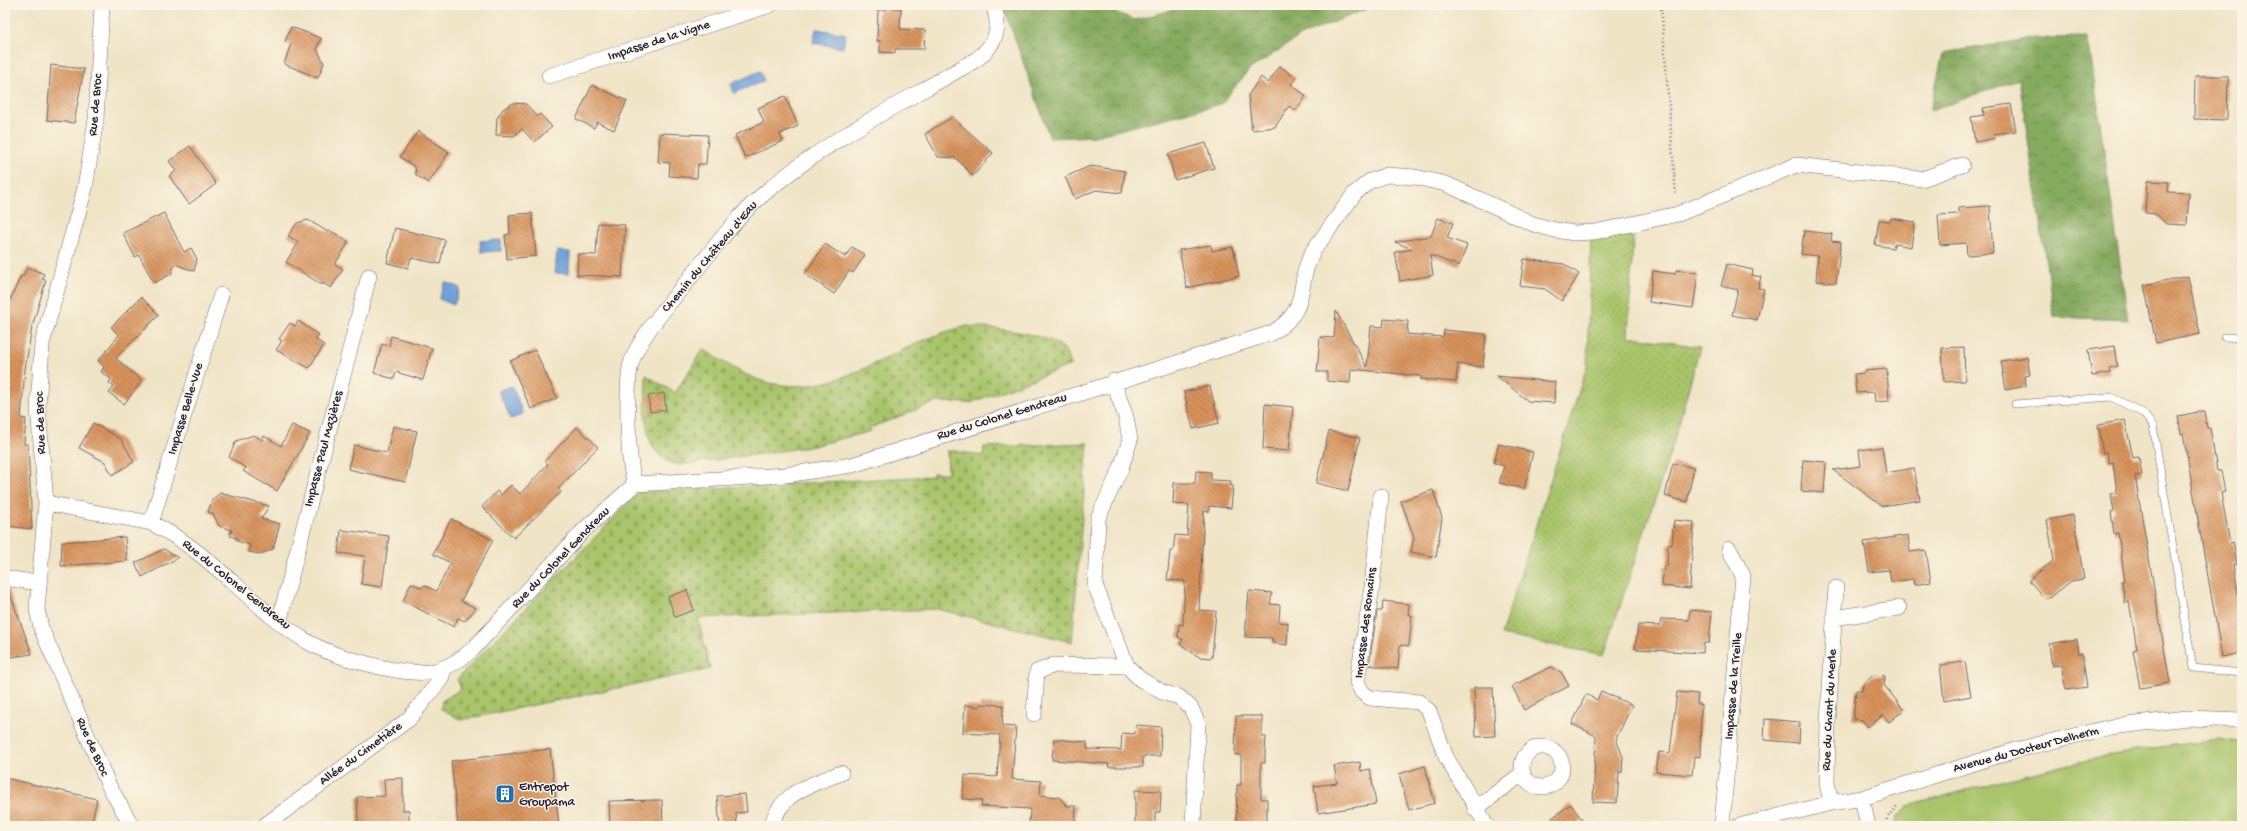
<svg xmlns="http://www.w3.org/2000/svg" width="2247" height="831" viewBox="0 0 2247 831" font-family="'Gochi Hand',sans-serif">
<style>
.grass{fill:url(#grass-dots);stroke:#667352}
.forest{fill:url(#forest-crowns);stroke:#54664c}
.cemetery{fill:url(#cemetery-stones);stroke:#667352}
.pitch{fill:#a9c46a;stroke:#667352}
.water{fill:#6fa1da;stroke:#48628a}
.building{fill:url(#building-back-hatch)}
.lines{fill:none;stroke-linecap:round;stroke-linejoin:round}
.lane-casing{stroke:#6a666c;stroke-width:8}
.street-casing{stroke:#6a666c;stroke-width:16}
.path{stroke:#6a666c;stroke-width:2.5;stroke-dasharray:1 3;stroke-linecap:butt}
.lane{stroke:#fff;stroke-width:7}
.street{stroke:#fff;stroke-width:15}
.labels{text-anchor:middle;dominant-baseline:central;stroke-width:3;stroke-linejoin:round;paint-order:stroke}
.street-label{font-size:13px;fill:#22223b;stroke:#fcf5e5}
.poi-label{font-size:13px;fill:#22223b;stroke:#fcf5e5;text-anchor:start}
</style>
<defs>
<pattern id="grass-dots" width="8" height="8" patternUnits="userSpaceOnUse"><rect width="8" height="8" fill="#a9c46a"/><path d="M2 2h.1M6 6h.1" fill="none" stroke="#91a85d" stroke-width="1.8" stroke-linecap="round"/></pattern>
<pattern id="forest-crowns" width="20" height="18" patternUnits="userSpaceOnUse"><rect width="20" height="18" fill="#86aa5e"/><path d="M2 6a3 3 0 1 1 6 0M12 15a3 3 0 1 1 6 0" fill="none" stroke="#6d8a4f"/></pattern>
<pattern id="cemetery-stones" width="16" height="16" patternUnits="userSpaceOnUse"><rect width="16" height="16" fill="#a9c46a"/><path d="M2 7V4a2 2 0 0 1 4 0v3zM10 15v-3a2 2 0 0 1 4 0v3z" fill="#91a85d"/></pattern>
<pattern id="building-back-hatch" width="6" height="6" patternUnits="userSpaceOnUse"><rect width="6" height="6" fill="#d8935c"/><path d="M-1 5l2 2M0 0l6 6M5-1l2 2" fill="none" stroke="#af784d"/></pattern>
</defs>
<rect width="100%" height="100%" fill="#fcf5e5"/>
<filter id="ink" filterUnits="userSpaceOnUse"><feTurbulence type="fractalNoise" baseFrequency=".025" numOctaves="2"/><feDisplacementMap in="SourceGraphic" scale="8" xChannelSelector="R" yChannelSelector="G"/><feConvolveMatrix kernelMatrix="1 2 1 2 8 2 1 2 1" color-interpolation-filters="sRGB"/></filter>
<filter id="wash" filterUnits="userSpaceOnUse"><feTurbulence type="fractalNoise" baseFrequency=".012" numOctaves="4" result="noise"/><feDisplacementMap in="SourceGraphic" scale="16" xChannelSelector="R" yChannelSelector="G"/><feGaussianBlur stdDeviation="0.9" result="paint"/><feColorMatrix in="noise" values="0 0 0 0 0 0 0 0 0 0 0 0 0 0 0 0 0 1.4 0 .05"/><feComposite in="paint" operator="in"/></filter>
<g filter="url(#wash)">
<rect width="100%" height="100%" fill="#f0e4c6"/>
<path class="grass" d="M1634,222L1628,336L1700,347L1674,441L1604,655L1501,635L1587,366L1591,237Z"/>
<path class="forest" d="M1003,5H1096L1135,20L1191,5H1376L1300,36L1249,70L1221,104L1095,136L1050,138Z
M2088,37L2128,320L2054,317L2019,79L1930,111L1943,53L2035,38Z"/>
<path class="cemetery" d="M967,326C991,328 1044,332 1063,348C1066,351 1069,360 1071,365L970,403L936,402L870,428L871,431L809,447L680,465C638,458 646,408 646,375L675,393L703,349C721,360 739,373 759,380C826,401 873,360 932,337C943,332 955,329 967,326Z
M1088,443L1072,642L937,609L698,618L710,669L461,720L441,709L442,701L461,689L457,679L639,492L933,476V473H948L947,451H956L983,456L984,447Z"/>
<path class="pitch" d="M2220,740L2242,744V826H1894L1897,817L1908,806C2011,778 2113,749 2220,740Z"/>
<path class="water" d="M816,29L846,34L843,48L813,43Z
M760,71L764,81L734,93L731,84Z
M501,240V251L481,252L480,241Z
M557,251L570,252L569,274L555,273Z
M445,282L460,288L454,305L439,299Z
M512,386L523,414L511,419L498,391Z"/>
<g id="blocks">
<path class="building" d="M887,8H901L900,29L925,30L924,49H895V53L880,52V41H877L878,10H886Z
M291,27L321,38L317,49L324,63L318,78L284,64L291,44L285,42Z
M51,65L84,69L74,123L47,120Z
M1280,66L1296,78L1291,84L1306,96L1295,111L1289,106L1275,127L1252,130L1248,95L1261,77L1268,83Z
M2195,76H2228L2227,120L2194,119Z
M592,85L627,101L614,130L597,122L594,128L576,119Z
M785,96L798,126L780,134L783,141L745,158L735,135L764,122L758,108Z
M513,103L526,104L537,116L540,114L552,127L534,142L522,129L514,136L496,135L497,118L503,109Z
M2011,104L2016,131L1994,134L1995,138L1975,142L1971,117L1984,115L1983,108Z
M952,117L993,153L973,176L956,158L938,157L925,134Z
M418,131L449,152L428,183L416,175L415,167L400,157Z
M660,133L708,135L706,164H698L697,178L669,176L670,163L658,162Z
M1206,143L1214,168L1175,180L1168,154Z
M190,146L216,184L189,204L169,176L176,171L169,161Z
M1090,166L1125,171L1122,193L1096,190L1075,199L1065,177Z
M2147,181L2169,182L2168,192L2189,193L2187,225L2166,224L2156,214L2145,213Z
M1990,206L1993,253L1967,255L1966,243L1940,245L1938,215L1958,214V208Z
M164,213L184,252L191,248L197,259L194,271L175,264L171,274L154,283L139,255L135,257L123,233Z
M532,213L536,256L507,259L505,235L510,234L509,215Z
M1438,218L1453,223L1447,238L1467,245L1459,266L1430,255L1433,275L1400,281L1395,252L1412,249L1395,242L1431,236Z
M1891,218L1915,222L1911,247L1894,244L1893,248L1875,245L1879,220L1890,221Z
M308,220L328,232L329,230L349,242L335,264L343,269L331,288L323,283L322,285L286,262L299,242L288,236L297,223Z
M598,223L625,225L622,277L577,275L578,254L596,255Z
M395,228L445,240L440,264L411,258L408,268L387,263Z
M1804,231L1832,234L1831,241L1841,242L1836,283L1816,281L1818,256L1801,254Z
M825,244L845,257L852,247L865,255L853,273L849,271L834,294L805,274Z
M1211,245L1212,251L1233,247L1239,276L1187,288L1179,250Z
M1524,259L1564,264L1579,274L1562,301L1545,289L1520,286Z
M1727,264L1753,270L1752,275L1761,277L1758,288L1764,289L1757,320L1732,315L1738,290L1721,286Z
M28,267L44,274L42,279L46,280L32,327L25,369L21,418L26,419L24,444H28L32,529L5,526V311L21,276H23Z
M1676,270L1698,273L1693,308L1649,302L1653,271L1675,274Z
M2188,276L2200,334L2156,343L2144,285Z
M141,297L159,315L116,358L142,381L124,404L109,393L114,387L109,383L111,379L101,372L104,367L98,361L119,335L111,327Z
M1336,311L1367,367L1371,326L1383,327L1384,319L1408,321L1407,334L1443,337L1444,330L1486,334L1483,367L1458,364L1456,382L1421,379V376L1351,369L1350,383L1327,381V372H1317L1320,337L1334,338Z
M298,321L319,335L316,340L324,345L309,368L276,350L282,341L279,339L290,323L295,326Z
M391,336L432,348L423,380L396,372L394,379L374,373L382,344L389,346Z
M2114,346L2117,366L2109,368L2110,373L2092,376L2088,350Z
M1964,347L1965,381L1944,382L1942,348Z
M535,350L557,398L531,409L510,361Z
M2027,357L2030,375L2025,376L2026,386L2006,390L2001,361Z
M1887,369L1889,401L1875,402L1874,392L1856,393L1854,374L1864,373V371Z
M1497,376L1555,382L1554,403L1528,401Z
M1210,386L1219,423L1193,429L1184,392Z
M664,393L666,410L650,412L648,396Z
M1265,404L1293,407L1289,451L1263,449Z
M2204,411L2207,428H2210L2217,471H2221L2225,492L2221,493L2230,543L2233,542L2237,564H2233L2242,615V653L2222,657L2183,433L2181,434L2178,416Z
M2125,420L2133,458L2139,457L2142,475L2135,476L2170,683L2140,688L2133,650L2137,649L2132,619L2129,602L2125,603L2122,581H2125L2118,533L2114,534L2111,512L2114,511L2111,494L2117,493L2113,462L2109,463L2107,452L2103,453L2098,425Z
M93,423L121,439L134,462L112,475L105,462L79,448Z
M292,425L310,433L277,491L243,471L246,468L229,457L236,441L254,435L262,440L264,436L281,446Z
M393,426L417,431L405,482L348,469L354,445L387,453Z
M577,427L598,447L558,489L561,492L514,538L482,507L497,491L501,495L511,485L520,494L548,464L545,461Z
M1329,431L1360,438L1348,491L1316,483Z
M1499,444L1533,452L1524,489L1499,483L1504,466L1494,463Z
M1882,447L1886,473L1914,468L1920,500L1882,506L1833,470L1861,466L1859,450Z
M1803,460L1826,462L1824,493L1801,491Z
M1673,463L1694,468L1687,502L1665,496Z
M1196,471L1211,472V480L1231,481L1230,485L1233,486L1231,508L1209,506V512L1204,511L1199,610L1216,611L1212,658L1199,657L1180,644L1183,640L1178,637L1179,624L1183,625L1185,581L1167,580L1170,551H1173L1175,535L1187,536L1189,505L1173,504L1174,483H1195Z
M1433,490L1442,518L1436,557L1411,552L1414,537L1401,501Z
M220,493L269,506L261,519L280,524L273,549L260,554L249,552L250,545L237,541V538L230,536L232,530L219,526L213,514L208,512L212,500Z
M2073,515L2084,579L2071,581L2050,598H2044L2029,580L2054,560L2047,520Z
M451,519L493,540L461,601L476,608L465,621L458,618L454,627L403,601L411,583L422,588L424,585L436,591L451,563L433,554Z
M1674,520L1694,522L1690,589L1662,586L1664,566H1667L1668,544L1672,545Z
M341,530L389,536L382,587L361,584L365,556L338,553Z
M1908,535L1910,552L1926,550L1931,582L1914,585L1913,579L1891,582L1889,570L1869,572L1864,542Z
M125,537L127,561L61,566L62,542Z
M164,549L178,558L142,577L135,563Z
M5,587L8,588L32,654L5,658Z
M687,590L694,610L675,617L668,597Z
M1249,591L1272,593L1270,604L1280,605L1279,622L1288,623L1287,645L1272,643V638L1245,637Z
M1383,601L1409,604L1408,615H1412L1409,646L1400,645L1398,669L1369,665L1377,611H1382Z
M1690,610L1712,612L1709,643H1704L1703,653L1635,649L1638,625L1660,626L1661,619L1689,620Z
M2077,639L2079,654L2082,653L2087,687L2066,690L2061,665L2052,666L2049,644Z
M1965,662L1971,696L1944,701L1940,665Z
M1551,667L1561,672L1569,686L1524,710L1512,686Z
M1874,675L1885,676L1884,685L1904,710L1889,722L1883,715L1868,727L1862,720L1853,719L1856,690L1862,691L1863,684Z
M1474,687H1493L1495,736L1476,737Z
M1601,691L1632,705L1616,739L1623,757L1622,772H1619L1617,803L1593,802L1596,736L1572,724L1586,694L1597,700Z
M1677,692L1698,694L1697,704H1701L1700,757L1694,756L1692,775L1656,772L1659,752L1670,753Z
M980,704L1003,705L1002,726L1016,727L1012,779L1041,781L1040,795L1059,797L1067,806H1076L1075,826H1029L1030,809L981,806L982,800L962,799L965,775L997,777L1000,735L963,733L965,705L980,707Z
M1236,716H1262V737H1266L1265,753V763H1261V799H1267V824H1264V826H1241V824H1236L1237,785H1241V755H1235Z
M1765,719L1800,722L1799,743L1764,740Z
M1136,725L1161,727L1160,756H1143V767H1108L1109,764L1052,760L1054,739L1087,742V749L1121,750L1122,733L1135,734Z
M550,749L559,826H458L451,761Z
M1360,762L1361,771L1370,769L1376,804L1318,813L1314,786L1337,783L1334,766Z
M1425,766L1435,803L1409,810L1399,774Z
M5,778L97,799L91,826H5Z
M403,778V810H409V826H358L357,797L385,796L384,779Z
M1135,790L1161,791L1160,812H1155V826H1135Z
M745,794L747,812L736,813L737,826H720L717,796Z
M662,800L663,826H610L609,801Z
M1571,804L1582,820L1573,826H1541Z"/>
</g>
</g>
<g filter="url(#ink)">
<use href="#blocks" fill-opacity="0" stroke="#6a666c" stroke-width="1"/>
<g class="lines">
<defs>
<path id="lane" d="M2225,337L2242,338
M2015,404L2111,397L2143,413L2153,426L2193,668L2242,673"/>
<path id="street" d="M102,5L96,120L85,188L42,344L38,408L46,503L37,609L41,628L109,786L132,826
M549,76L770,5
M1113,381L1126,417L1130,440L1121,468L1098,518L1095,585L1127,666L1140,679L1162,692L1179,697L1191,708L1198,724L1193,826
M635,484C629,466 629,444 628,425C628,406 627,386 630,368C634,342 672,301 688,280C711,253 732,222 759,198C823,141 903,103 977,59C996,44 1002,28 993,5
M1381,496L1372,587L1357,682L1362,692L1370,698L1419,702L1429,711L1446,757L1487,826
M46,503L151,523C210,551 249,605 303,639C327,654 353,660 380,667C420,676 441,677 473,649L585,529L635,484L785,475L852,465L1272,333C1313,307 1294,287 1313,251L1355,193L1370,181L1387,175L1415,177L1446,184L1533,224L1555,230L1574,233L1595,232L1678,214L1796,165L1922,179L1962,165
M151,523L221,295
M5,578L39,583
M1834,618L1899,608
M279,622L369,276
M1034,714L1037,672L1054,665L1127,666
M1522 767a20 20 0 1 1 40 0a20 20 0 1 1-40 0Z
M1862,798L1868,826
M1831,803L1827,783L1828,722L1836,588
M1475,809L1523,773
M264,826L409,719L441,679L444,670
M771,826C782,791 810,785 841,773
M1722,826L1743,576L1729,549
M1739,826L1831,803L1862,798L2016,750L2111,727L2187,718L2242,720"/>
</defs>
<use href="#lane" class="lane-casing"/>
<use href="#street" class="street-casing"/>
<path class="path" d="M1661,5L1676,196
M1886,824L1887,818L1897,806"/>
<use href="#lane" class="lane"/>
<use href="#street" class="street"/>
</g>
</g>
<defs>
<symbol id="building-square" viewBox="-11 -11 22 22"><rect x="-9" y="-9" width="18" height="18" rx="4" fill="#1f6fb2" stroke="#fcf5e5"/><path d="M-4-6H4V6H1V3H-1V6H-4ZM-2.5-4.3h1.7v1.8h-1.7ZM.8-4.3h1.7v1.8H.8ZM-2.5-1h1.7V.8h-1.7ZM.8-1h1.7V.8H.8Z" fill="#fff"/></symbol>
</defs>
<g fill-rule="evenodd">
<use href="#building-square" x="494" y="783" width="22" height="22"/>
</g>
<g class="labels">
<g class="street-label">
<text transform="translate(659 41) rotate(-18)">Impasse de la Vigne</text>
<text transform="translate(96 105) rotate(-85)">Rue de Broc</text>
<text transform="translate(710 257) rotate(-50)">Chemin du Château d'Eau</text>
<text transform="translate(186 409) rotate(-73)">Impasse Belle-Vue</text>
<text transform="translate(1002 417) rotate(-17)">Rue du Colonel Gendreau</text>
<text transform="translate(41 423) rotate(-92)">Rue de Broc</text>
<text transform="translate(324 449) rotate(-75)">Impasse Paul Mazières</text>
<text transform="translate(561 558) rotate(-46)">Rue du Colonel Gendreau</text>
<text transform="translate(236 585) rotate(39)">Rue du Colonel Gendreau</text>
<text transform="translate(1366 623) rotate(-83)">Impasse des Romains</text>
<text transform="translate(1734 686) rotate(-85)">Impasse de la Treille</text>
<text transform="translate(1830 710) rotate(-87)">Rue du Chant du Merle</text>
<text transform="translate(92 747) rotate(66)">Rue de Broc</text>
<text transform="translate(2026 750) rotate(-15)">Avenue du Docteur Delherm</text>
<text transform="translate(361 754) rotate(-36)">Allée du Cimetière</text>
</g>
<g class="poi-label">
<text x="519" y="787">Entrepot<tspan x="519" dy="15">Groupama</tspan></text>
</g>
</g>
<rect width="2247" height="831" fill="none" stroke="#fcf5e5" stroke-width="20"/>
</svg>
